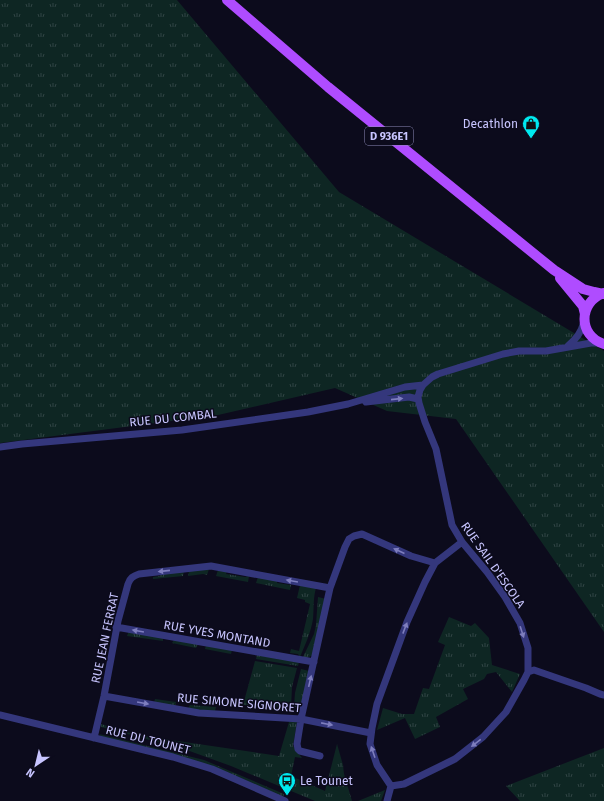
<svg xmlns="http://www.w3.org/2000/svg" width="604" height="801" viewBox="0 0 604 801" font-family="'Fira Sans',sans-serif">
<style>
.grass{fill:url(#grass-tufts)}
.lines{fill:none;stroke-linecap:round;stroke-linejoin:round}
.minor{stroke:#34377c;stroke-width:7}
.primary{stroke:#af4cff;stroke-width:10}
.oneway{fill:#7e7ebe}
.labels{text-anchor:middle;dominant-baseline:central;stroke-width:3;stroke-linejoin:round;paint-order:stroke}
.shield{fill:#0c0b1c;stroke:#908dbb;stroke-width:1}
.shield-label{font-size:11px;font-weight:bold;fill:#c8c5ff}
.poi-label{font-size:12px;fill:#c8c5ff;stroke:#0c0b1c;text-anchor:end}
.street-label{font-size:12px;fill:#c8c5ff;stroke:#0c0b1c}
</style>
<defs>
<pattern id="grass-tufts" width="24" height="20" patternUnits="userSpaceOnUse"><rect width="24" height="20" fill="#0e2623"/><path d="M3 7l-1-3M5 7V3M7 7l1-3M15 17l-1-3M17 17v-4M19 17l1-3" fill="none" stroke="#304444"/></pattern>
</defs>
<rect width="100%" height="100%" fill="#0c0b1c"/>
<path class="grass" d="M0,0H177L339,192L604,351V632L456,419L387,411L335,388L218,415L0,443Z
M209,569L207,575L203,574L188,576L189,571Z
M218,570L227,571L226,574L245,577L249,576L248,582L216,576Z
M184,571L183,576L153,579V577L160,576L161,574Z
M258,577L277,581V583L291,585L290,590L256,583Z
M300,585L316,588C313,598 314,608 313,619C311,632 305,645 300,657L298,654L290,653L291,649L299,651L310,604L305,602V600L297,598Z
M318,597L326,599L313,655L307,658L303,657L314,634L316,625Z
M449,617L471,626L475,623L489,638L492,665L520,674L512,692L496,672L487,674L484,679L463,689L468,699L436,717L440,727L415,739L405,718L377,730L383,708L402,714H414L423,688L429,689L445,645L438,642Z
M129,631L163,638V641L127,636Z
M174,640L198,644L196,648L172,643Z
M206,645L232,650L231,654L205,649Z
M257,655L299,662L298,666L256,659Z
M255,661L297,668L292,687L291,707L243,705Z
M301,669L309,671L302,707H294L295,693Z
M155,699L176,702L175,706L154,703Z
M190,705L216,707L215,711L188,709Z
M289,722H297L293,746L302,758L295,757L291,776L325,791L337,744L343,765L344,774L352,801H315L231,766L184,749L101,727V724L137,735L279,756Z
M99,734L204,760L284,794L283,797L219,769L101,736Z
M604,748V801H520L506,786Z
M385,790L381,801H358Z"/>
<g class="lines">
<path class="minor" d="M568,346C576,339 581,333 584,322
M366,402L409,397L418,399
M0,447L22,444L182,430L308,412L348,404L405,387L423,385
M116,627L314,662
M528,672L534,670L586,688L600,694L604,695
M104,696L199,713L301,719L371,733
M0,715L173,757L212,769L285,801
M94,738L104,696L118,621L128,584C130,578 133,576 139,574L211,566L330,588
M320,756L300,751L298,749L297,744L301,719L330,588L345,547L349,539L354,536L362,534L411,556L435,563
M391,786L404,784L455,759L483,737L506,712L524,680L528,672V648L520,623L505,597L487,572L462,542L452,525L436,449L425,422L419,403L418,397L420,390L423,385L432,377L438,374L503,354L519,351H546L591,343H600
M387,801L391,786L377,765L370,744L372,728L377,704L407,622L425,582L435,563L462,542"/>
<path class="primary" d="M227,0L328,87L554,270L583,289L594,292L603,294
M560,278L583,306L585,314
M604,293C578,302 578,336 604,344"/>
</g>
<defs><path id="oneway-solid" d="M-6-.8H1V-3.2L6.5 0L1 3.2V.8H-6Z"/></defs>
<g class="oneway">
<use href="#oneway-solid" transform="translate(397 399) rotate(-6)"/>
<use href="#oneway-solid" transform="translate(399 551) rotate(-156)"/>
<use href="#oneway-solid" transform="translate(164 571) rotate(174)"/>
<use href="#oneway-solid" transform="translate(292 581) rotate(-170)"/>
<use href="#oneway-solid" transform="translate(405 628) rotate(-69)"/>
<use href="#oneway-solid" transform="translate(138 631) rotate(-170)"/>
<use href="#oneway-solid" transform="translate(522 632) rotate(72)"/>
<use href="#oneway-solid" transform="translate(310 681) rotate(-77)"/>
<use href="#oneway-solid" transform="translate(143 703) rotate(10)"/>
<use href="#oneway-solid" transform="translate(327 724) rotate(11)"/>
<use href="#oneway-solid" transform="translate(476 743) rotate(142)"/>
<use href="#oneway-solid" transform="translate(373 752) rotate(-109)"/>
</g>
<defs>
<symbol id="shop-pin" viewBox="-11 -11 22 30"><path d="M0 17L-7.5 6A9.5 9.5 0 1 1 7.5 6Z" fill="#00eaf0" stroke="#0c0b1c"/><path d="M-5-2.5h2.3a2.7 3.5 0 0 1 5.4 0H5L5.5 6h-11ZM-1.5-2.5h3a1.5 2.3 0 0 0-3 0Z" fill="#111"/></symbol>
<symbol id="bus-pin" viewBox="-11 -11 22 30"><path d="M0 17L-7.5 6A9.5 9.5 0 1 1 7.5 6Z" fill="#00eaf0" stroke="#0c0b1c"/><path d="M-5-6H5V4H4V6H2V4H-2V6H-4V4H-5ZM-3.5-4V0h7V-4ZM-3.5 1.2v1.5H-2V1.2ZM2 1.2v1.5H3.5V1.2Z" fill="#111"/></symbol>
</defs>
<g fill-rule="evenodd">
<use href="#shop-pin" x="521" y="114" width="20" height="27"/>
<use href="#bus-pin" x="277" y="771" width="20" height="27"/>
</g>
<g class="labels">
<rect class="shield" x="365" y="127" width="48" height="18" rx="3"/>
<g class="shield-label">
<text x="389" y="136">D 936E1</text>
</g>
<g class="poi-label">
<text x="518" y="124">Decathlon</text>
<text x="300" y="781" text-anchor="start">Le Tounet</text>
</g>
<g class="street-label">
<text transform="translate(173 418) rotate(-6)">RUE DU COMBAL</text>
<text transform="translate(493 565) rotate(55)">RUE SAIL D'ESCOLA</text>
<text transform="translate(217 634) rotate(10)">RUE YVES MONTAND</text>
<text transform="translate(105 638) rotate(-78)">RUE JEAN FERRAT</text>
<text transform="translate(239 703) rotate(5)">RUE SIMONE SIGNORET</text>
<text transform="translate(148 740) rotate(14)">RUE DU TOUNET</text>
</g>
</g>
<g transform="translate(36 765) rotate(215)" stroke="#0c0b1c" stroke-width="3" paint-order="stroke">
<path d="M0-3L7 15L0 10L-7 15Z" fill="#c8c5ff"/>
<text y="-6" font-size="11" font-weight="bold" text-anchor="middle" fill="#c8c5ff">N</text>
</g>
</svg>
